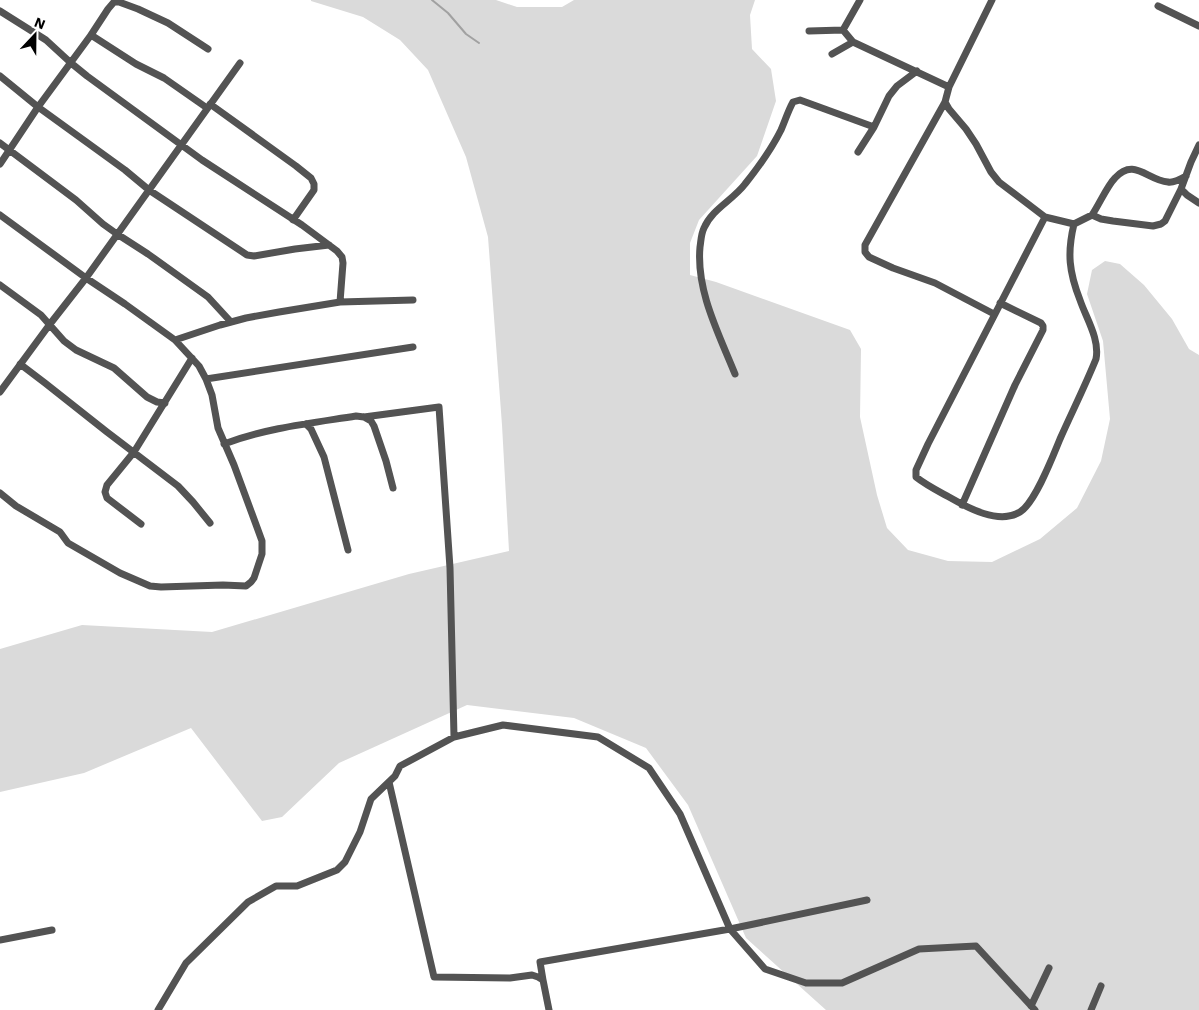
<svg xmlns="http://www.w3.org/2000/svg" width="1199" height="1010" viewBox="0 0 1199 1010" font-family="'Work Sans',sans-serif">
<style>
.green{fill:#dadada}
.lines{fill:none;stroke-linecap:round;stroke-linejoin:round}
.stream{stroke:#a1a1a1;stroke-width:2}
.street{stroke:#535353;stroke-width:7}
</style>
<rect width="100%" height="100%" fill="#fff"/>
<path class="green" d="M311,0H496L517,7H562L574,0H755L750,15L752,49L771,69L776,101L757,156L699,220L690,243V275L716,282L850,330L861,349L860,417L877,495L887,528L908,550L948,561L992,562L1040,539L1077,508L1101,461L1110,419L1103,341L1087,294L1092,270L1105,261L1120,264L1144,285L1172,319L1189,349L1199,355V1010H826L746,938L688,805L646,748L574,718L467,705L339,763L282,817L262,821L191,728L84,773L0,792V649L82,625L212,632L409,574L509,551L502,425L488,237L466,157L428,70L400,40L363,17L311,1Z"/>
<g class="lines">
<path class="stream" d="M432,0L448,13L466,34L479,43"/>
<path class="street" d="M992,0L949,87L945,102L865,245V252L869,257L893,268L935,283L994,314
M1158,6L1199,26
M0,11L46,40L71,63L87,76L202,160L302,225L337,251L342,257L343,263L340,302
M843,30L860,0
M809,31L843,30L853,42L949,87
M91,35L136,64L164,78L207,108
M832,54L853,42
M0,76L38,107L125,170L149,190L247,255L254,256L295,249L329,245
M945,102L949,109L966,129L976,144L991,172L999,182L1045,217L1074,224L1092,215L1101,219L1113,221L1153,226L1161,224L1165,221L1181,189L1187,195L1199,203
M210,104L296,166L311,178L314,184V190L293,220
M0,143L76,200L103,224L117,234L148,254L208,297L231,322
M858,152L874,127L889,96L897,86L917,71
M0,164L38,107L91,35L108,9L114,2H119L138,9L168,23L208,49
M1181,189L1191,162L1199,145
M0,215L86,278L125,304L175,340L199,366L206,379L212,395L218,428L234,465L258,530L262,541V554L254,578L251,582L246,586L223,585L161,587L150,586L120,573L68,543L60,532L16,506L0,493
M1092,215C1099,205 1107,186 1115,178C1134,157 1147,180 1168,182C1174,183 1181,179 1186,176
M1045,217L928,444L916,470V477C926,485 938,491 949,497C968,508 999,525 1020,512C1035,503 1053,456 1060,439C1072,412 1085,386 1096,359C1100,339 1086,318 1080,300C1069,272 1067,253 1074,224
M0,285L41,315L64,341L76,350L114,368L147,397L157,402L165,403
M175,340L220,325L246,318L279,312L340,302L413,300
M20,364L45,383L107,432L178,486L193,502L210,523
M735,374C719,334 696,291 700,247C701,241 701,234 704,228C712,209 733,200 745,184C757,169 772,148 781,130C785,121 788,111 793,102L800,100L874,127
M206,379L413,347
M0,392L50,324L86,278L240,63
M364,417L371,421L374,426L386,461L393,488
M306,424L311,429L324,457L348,550
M962,505L1015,385L1043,330V326L1041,323L1000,303
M141,524L107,498L105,492L107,485L134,452L192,358
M454,737L503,725L598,737L649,768L680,814L730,929L765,969L806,983H842L919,949L976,946L1035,1010
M389,782L434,977L510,978L532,975L538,977L543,980L549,1010
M0,940L52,930
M543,980L540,962L730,929L867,900
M1031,1006L1049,968
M158,1010L186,963L248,902L276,886H297L337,870L345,862L360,832L371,799L395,776L400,766L454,737L450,568L439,407L364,417L356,416C312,423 266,428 224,444
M1091,1010L1101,986"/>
</g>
<g transform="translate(35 35) rotate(22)" stroke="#ffffff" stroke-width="4" paint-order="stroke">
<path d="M0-4L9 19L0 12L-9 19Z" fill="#000000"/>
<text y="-8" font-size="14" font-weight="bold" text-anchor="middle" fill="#000000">N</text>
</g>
</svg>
